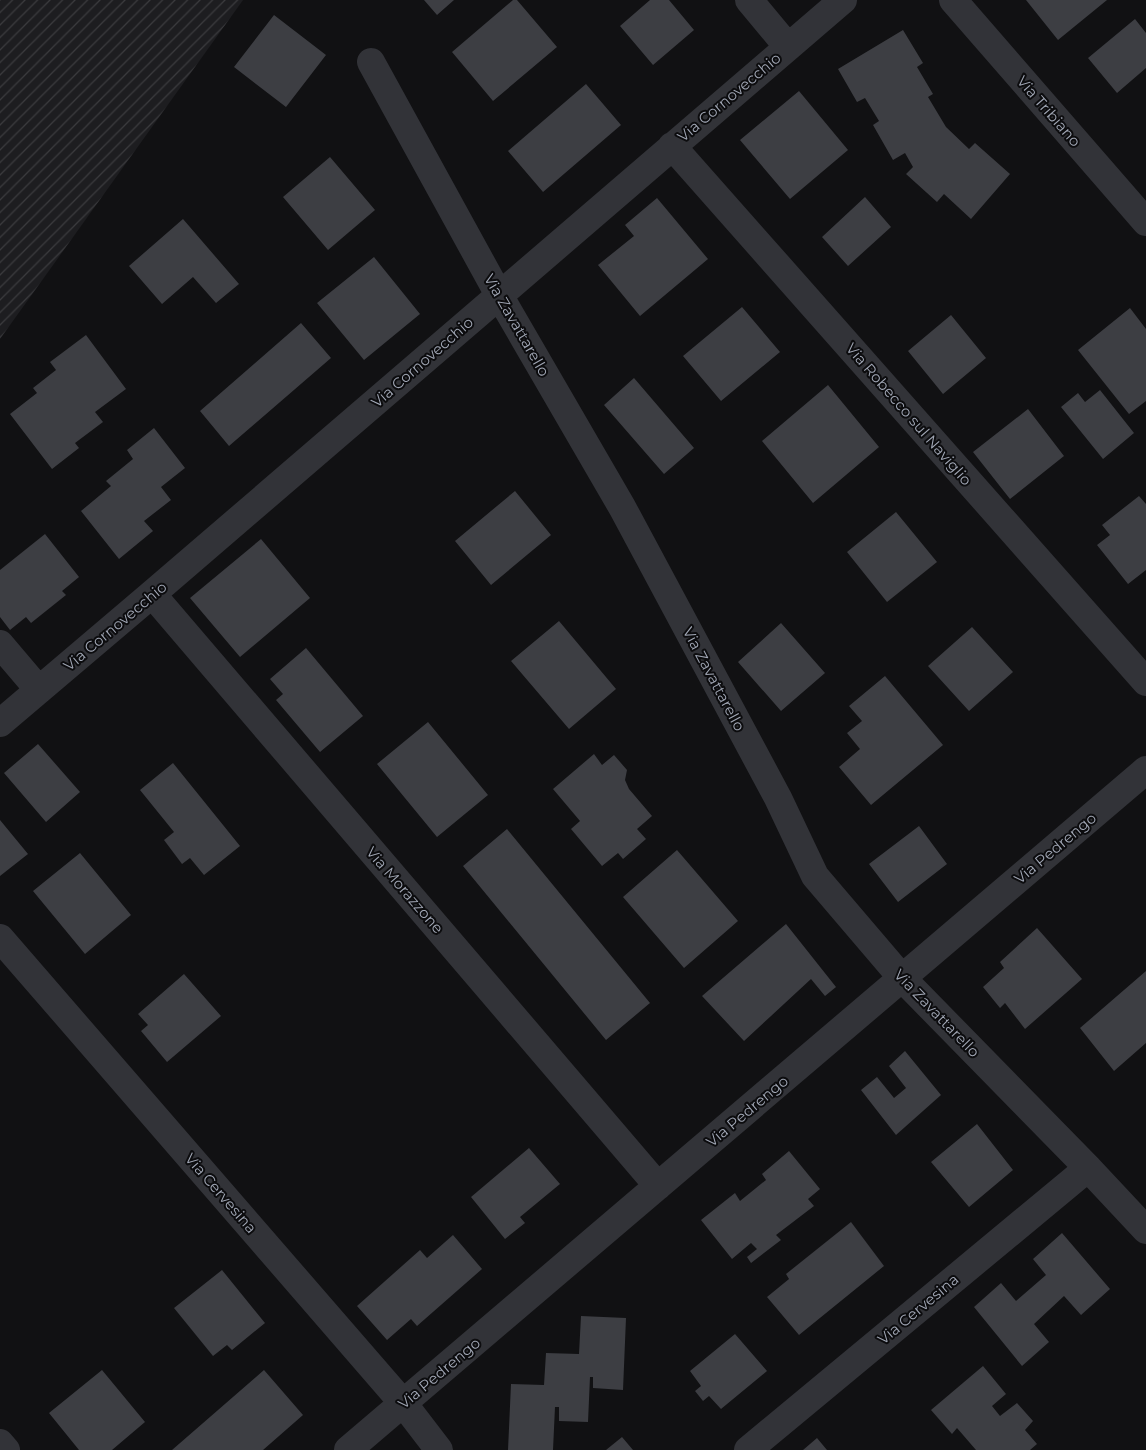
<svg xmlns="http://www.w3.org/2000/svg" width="1146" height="1450" viewBox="0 0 1146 1450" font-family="Montserrat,sans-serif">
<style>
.industrial{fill:url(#industrial-furrows)}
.building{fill:#3d3e43}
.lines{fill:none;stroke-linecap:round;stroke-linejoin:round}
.minor{stroke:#323338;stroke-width:28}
.labels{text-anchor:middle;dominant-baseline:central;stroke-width:4;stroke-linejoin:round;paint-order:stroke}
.street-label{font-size:15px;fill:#a1a7b5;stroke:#0c0c0e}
</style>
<defs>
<pattern id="industrial-furrows" width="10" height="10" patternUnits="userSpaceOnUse" patternTransform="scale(1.25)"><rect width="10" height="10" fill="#1d1d20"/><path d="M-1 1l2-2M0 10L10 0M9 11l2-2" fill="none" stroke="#3b3b3e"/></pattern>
</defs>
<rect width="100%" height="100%" fill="#111113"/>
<path class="industrial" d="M0,0H243L0,339Z"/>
<path class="building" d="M424,0H454L437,15Z
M513,0H517L557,47L493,101L452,52Z
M650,0H669L694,30L653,65L620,26Z
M1026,0H1107L1058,40Z
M274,15L326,55L286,107L234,67Z
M1135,19L1146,33V68L1117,93L1088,58Z
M903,30L923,63L917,67L933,94L928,97L946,127L969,149L975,143L1010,174L971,219L944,194L937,202L906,174L913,167L905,153L893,160L873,125L879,121L865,98L857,102L838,69Z
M586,84L621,125L543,192L508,151Z
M799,91L848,150L790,199L740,140Z
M330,157L375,210L328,250L283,197Z
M865,197L891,227L848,266L822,237Z
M657,198L708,259L640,316L598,265L634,236L625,225Z
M183,219L239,284L216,303L193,277L162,304L129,266Z
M374,257L420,314L364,360L317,303Z
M742,307L780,352L721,401L683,356Z
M1130,308L1146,329V401L1129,414L1078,350Z
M951,315L986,358L943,394L908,351Z
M301,323L331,358L229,446L200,411Z
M86,335L126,389L95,412L103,422L75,443L79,448L52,469L10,414L37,393L33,388L56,370L50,362Z
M634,378L694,448L664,474L604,405Z
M828,385L879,447L813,503L762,441Z
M1100,390L1134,433L1103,459L1061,407L1078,393L1085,402Z
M1028,409L1064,456L1010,499L973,452Z
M154,428L185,468L161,487L171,500L144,521L153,531L119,559L81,511L111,486L106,481L133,459L127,450Z
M515,491L551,535L491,585L455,541Z
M1139,496L1146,504V570L1128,584L1097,545L1110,535L1102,525Z
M896,512L937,562L887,602L847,552Z
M45,534L79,577L62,591L66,595L31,623L26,617L10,630L0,617V570Z
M261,539L310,598L240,657L190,598Z
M559,621L616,689L569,729L511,661Z
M781,623L825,673L781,711L738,662Z
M972,627L1013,672L969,711L928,666Z
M306,648L363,716L320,752L276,700L283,694L270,679Z
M885,676L943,745L871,805L839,767L860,749L847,733L862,721L849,706Z
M428,722L488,795L437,837L377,764Z
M38,744L80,792L46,822L4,773Z
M594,754L602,765L614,755L627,770L625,780L629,789L652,816L637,829L646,839L623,859L618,853L602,866L571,829L580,821L553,789Z
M173,763L240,846L204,875L190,858L182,864L164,840L174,832L140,790Z
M0,820L28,854L0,876Z
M919,826L947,864L898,902L869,864Z
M507,829L650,1003L606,1040L463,866Z
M677,850L738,921L684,968L623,897Z
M80,853L131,915L85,954L33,891Z
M786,924L836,987L825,996L811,979L744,1041L702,996Z
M1037,928L1082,979L1025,1029L1005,1003L1000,1008L983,987L1004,968L1000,962Z
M1146,971V1043L1114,1071L1080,1028Z
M184,974L221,1016L167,1062L141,1031L148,1025L138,1014Z
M905,1051L941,1095L896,1135L861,1090L877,1077L894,1098L906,1088L889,1066Z
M977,1124L1013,1170L969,1207L931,1162Z
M529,1148L560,1184L520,1217L525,1223L505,1239L471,1197Z
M789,1151L820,1189L808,1199L814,1206L776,1235L781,1240L751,1263L747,1257L757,1249L751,1243L732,1259L701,1220L735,1193L740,1201L766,1180L762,1174Z
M851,1222L884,1266L799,1335L767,1297L789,1279L786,1274Z
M1062,1233L1110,1289L1081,1315L1064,1296L1034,1324L1049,1342L1022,1366L974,1307L1001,1283L1016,1301L1046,1275L1033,1259Z
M453,1235L482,1269L417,1326L411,1319L387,1340L357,1306L420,1250L427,1258Z
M222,1270L265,1323L232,1350L227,1345L213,1356L174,1308Z
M581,1316L626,1318L623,1390L593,1388V1377H590L588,1422L559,1421V1407H555L553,1450H508L511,1384L544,1385L546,1353L579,1354Z
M735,1334L767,1371L721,1409L709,1396L703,1401L695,1391L701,1386L690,1371Z
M983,1366L1006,1394L992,1406L1000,1416L1017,1403L1033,1421L1025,1430L1037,1444L1030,1450H976L957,1428L952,1434L931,1410Z
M102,1370L145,1422L112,1450H79L49,1413Z
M264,1370L303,1415L263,1450H172Z
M622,1437L633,1450H606Z
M817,1438L827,1450H803Z"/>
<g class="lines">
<path class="minor" d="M749,0L788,47
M953,0L1146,222
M371,62L499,295L622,507L778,798L815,876L902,978L1088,1168L1146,1230
M672,146L1146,682
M152,594L658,1186
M0,644L39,690
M0,723L152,594L843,0
M0,938L403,1403L439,1450
M0,1443L6,1450
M348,1450L1146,770
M748,1450L1088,1168"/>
</g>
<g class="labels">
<g class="street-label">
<text transform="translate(729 97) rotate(-40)">Via Cornovecchio</text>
<text transform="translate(1049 111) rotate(49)">Via Tribiano</text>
<text transform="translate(517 325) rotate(60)">Via Zavattarello</text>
<text transform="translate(422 362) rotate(-41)">Via Cornovecchio</text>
<text transform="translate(909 414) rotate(49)">Via Robecco sul Naviglio</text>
<text transform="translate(115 626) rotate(-40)">Via Cornovecchio</text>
<text transform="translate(714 679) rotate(62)">Via Zavattarello</text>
<text transform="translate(1055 848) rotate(-40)">Via Pedrengo</text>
<text transform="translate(405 890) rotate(49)">Via Morazzone</text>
<text transform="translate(937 1013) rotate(46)">Via Zavattarello</text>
<text transform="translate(747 1111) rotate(-40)">Via Pedrengo</text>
<text transform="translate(221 1193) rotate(49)">Via Cervesina</text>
<text transform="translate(918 1309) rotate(-40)">Via Cervesina</text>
<text transform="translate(439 1373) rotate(-40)">Via Pedrengo</text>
</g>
</g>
</svg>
